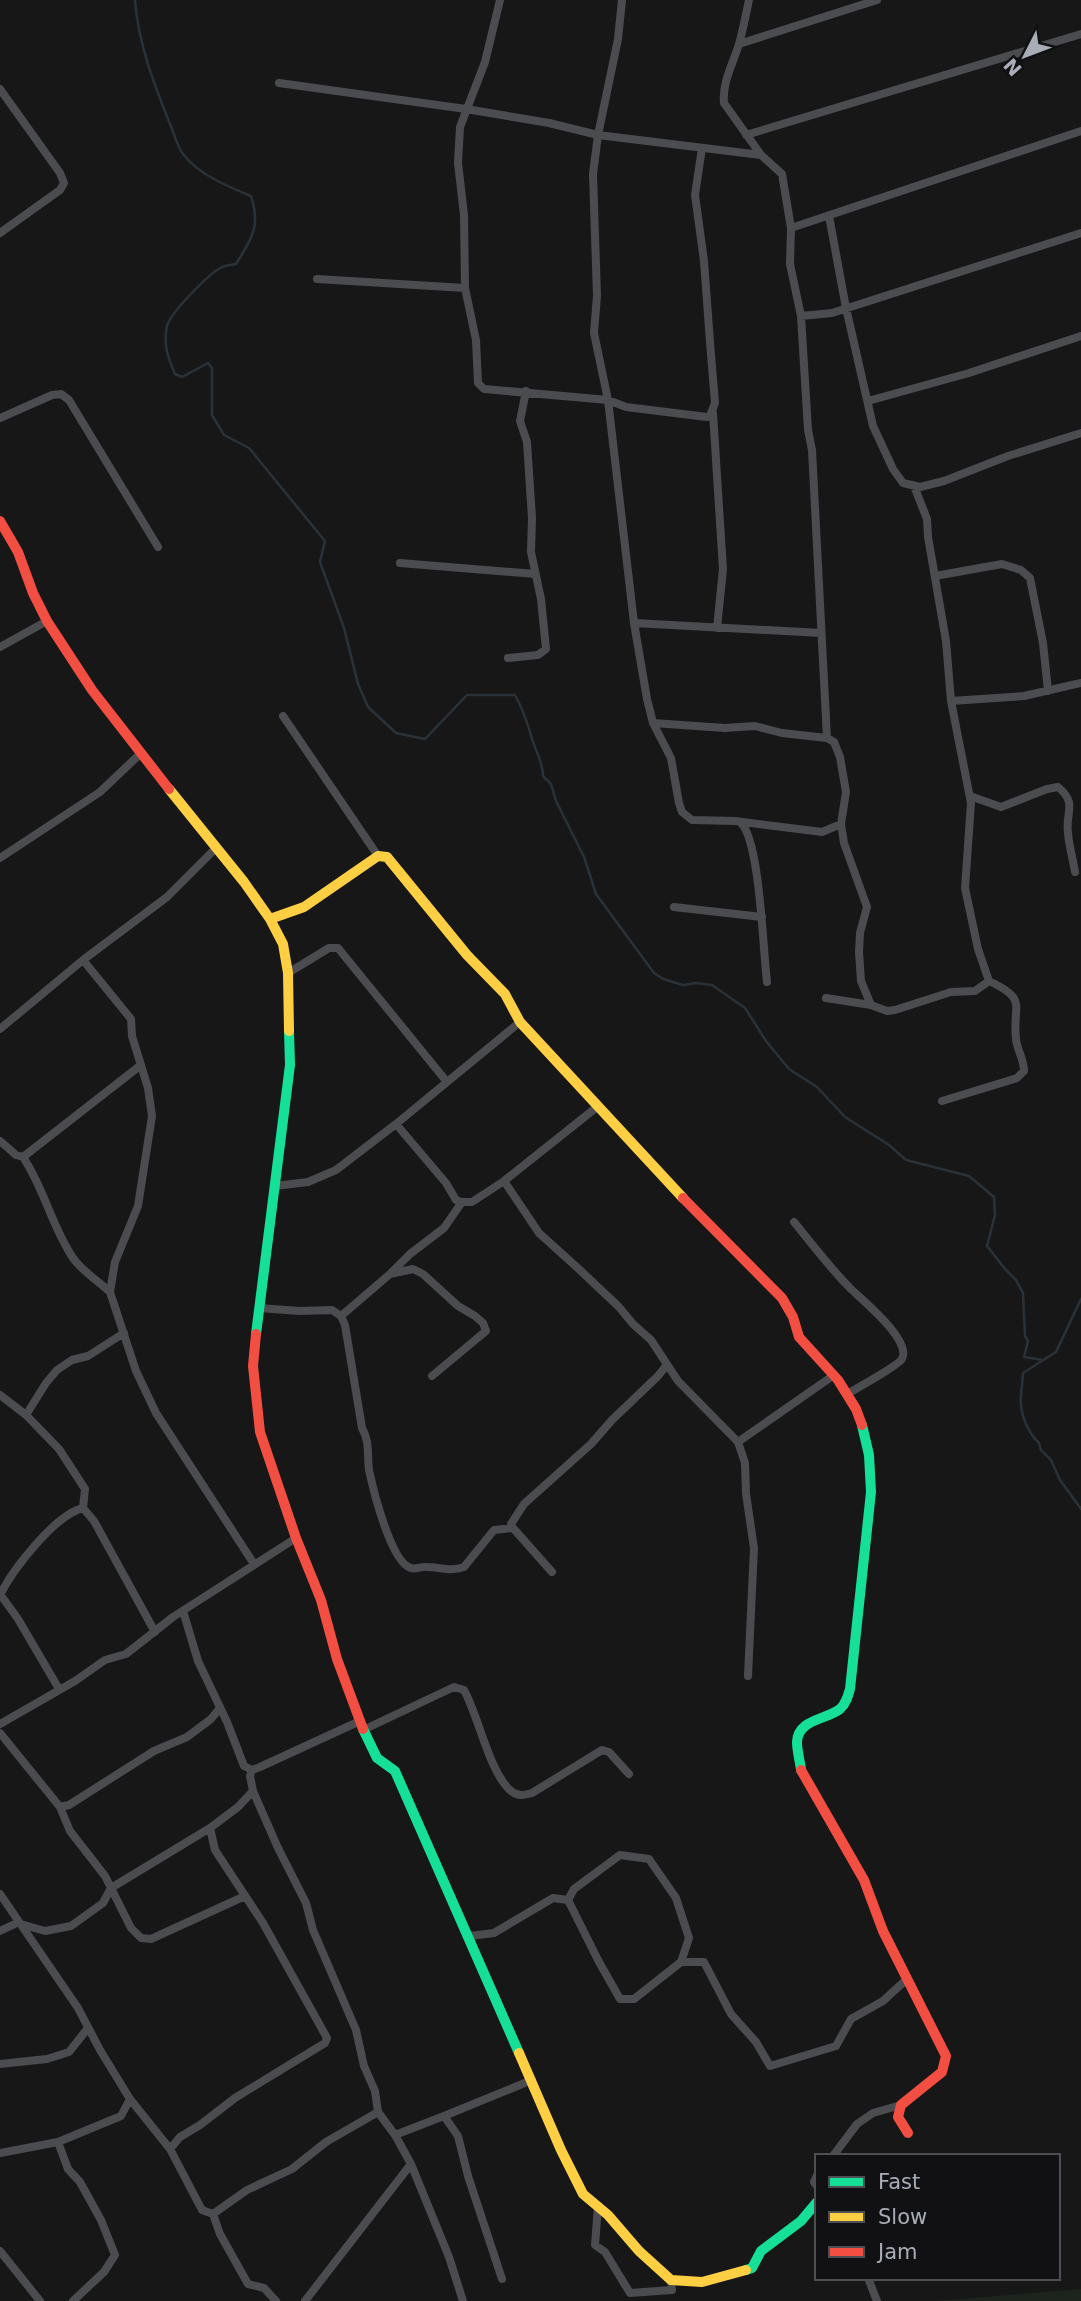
<svg xmlns="http://www.w3.org/2000/svg" width="1081" height="2301" viewBox="0 0 1081 2301" font-family="'DejaVu Sans',sans-serif">
<style>
.park{fill:#1d241e}
.lines{fill:none;stroke-linecap:round;stroke-linejoin:round}
.stream{stroke:#2a3239;stroke-width:2.5}
.street{stroke:#4b4c50;stroke-width:8}
.fast{stroke:#16e098;stroke-width:10}
.slow{stroke:#ffcf43;stroke-width:10}
.jam{stroke:#f24e42;stroke-width:10}
</style>
<rect width="100%" height="100%" fill="#171717"/>
<path class="park" d="M1081,2289V2301H936Z"/>
<g class="lines">
<path class="stream" d="M135,0C138,43 154,84 170,124C174,133 177,146 183,154C199,175 227,186 251,196C261,225 252,239 236,264C231,265 225,265 220,268C208,275 170,313 167,326C163,344 168,358 175,374L182,377L208,363L212,368V415L224,435L249,448L325,541L320,562L344,628L358,684L368,707L396,733L425,739L467,695H515C522,708 526,718 530,732C533,747 543,760 543,776L551,784L556,801L584,857L596,894L654,973L663,979L683,985L696,983L712,985L745,1008L766,1041L789,1069L817,1087L845,1117L889,1145L906,1160L969,1176L994,1197L995,1215L987,1246L1005,1269L1016,1280L1023,1293L1025,1336L1028,1341L1024,1357L1043,1360L1056,1352L1023,1373C1022,1394 1017,1403 1026,1424C1030,1432 1032,1437 1039,1443L1041,1450L1051,1460L1060,1480L1081,1509
M1056,1352L1081,1299"/>
<path class="street" d="M500,0L485,62L460,127L458,163L464,215L465,288L476,340L478,383L484,389L608,400L626,407L707,417L710,416L715,403L710,342L704,261L695,195L702,148
M622,0L618,39L598,135L593,174L597,296L594,333L608,400L634,623L647,699L653,723L671,758L679,803L682,812L692,820L735,821L822,832L841,824
M749,0C746,14 743,30 739,44C733,64 722,82 724,103L761,155L782,174L791,228L790,264L801,316L808,430L812,450L827,738
M739,44L877,0
M279,83L466,109L549,123L598,135L761,155
M0,89L60,173L64,183L60,190L0,233
M746,135L1081,34
M829,216L846,308L873,426L893,469L903,483L920,487L944,481L1008,456L1081,433
M791,228L1081,131
M317,279L465,288
M801,316L832,313L1081,233
M868,401L969,373L1081,336
M713,413L723,569L717,628
M0,418L52,395L61,394L69,400L158,547
M914,486L927,519L928,537L946,641L951,701
M400,563L535,574
M935,576L1002,564L1021,570L1030,578L1043,643L1048,691
M634,623L821,633
M0,647L47,621
M508,658L538,655L546,649L541,599L531,552L532,518L527,442L520,421L526,391
M283,716L378,856
M653,723L725,728L755,726L782,733L827,738L834,742L840,757L846,792L841,824L844,843L867,907L860,933L859,952L861,981L871,1005
M970,796L1001,807L1047,789L1058,787C1078,803 1065,813 1068,833C1069,846 1073,859 1075,872
M741,823C760,841 763,951 767,982
M0,858L100,792L140,754
M674,907L762,917
M83,960L131,1019L132,1036L148,1088L152,1116L138,1206L115,1262L110,1292L136,1371L156,1413L254,1564
M288,973L329,948H338L447,1082
M826,998L871,1005L887,1011L895,1010L951,992L975,991L989,981L978,949L965,888L971,803L951,701L1024,696L1081,683
M0,1029L83,960L167,897L216,848
M942,1101L1017,1078L1024,1071C1024,1059 1017,1050 1016,1039C1012,1004 1029,1000 989,981
M396,1124L446,1183L456,1200L462,1202H472L504,1181L597,1107
M0,1141L16,1155L23,1157C44,1188 52,1227 73,1258C81,1270 98,1281 110,1292
M23,1157L141,1065
M504,1181L539,1233L581,1271L619,1307L633,1324L651,1340L678,1381L738,1442L745,1463L746,1494L754,1548L748,1676
M275,1186L308,1182L336,1170L396,1124L520,1022
M794,1222C812,1244 830,1268 850,1288C862,1300 912,1340 902,1359C898,1366 857,1388 847,1394
M390,1274L410,1254L444,1228L462,1202
M259,1308L300,1311L332,1310L341,1316L345,1325L362,1428C370,1442 367,1454 369,1470C373,1489 391,1563 411,1568C416,1570 422,1566 427,1567C441,1567 450,1572 464,1567L494,1530L513,1528
M341,1316L390,1274L413,1269L423,1274L458,1306L475,1316L483,1323L486,1331L432,1376
M0,1395L26,1415L59,1449L85,1489L83,1508
M26,1415L46,1383L57,1370L72,1360L88,1356L124,1333
M738,1442L834,1375
M552,1572L513,1528L511,1524L524,1504L591,1444L612,1420L658,1376L666,1366
M0,1594L18,1619L59,1689
M0,1595C13,1569 55,1515 83,1508L94,1521L155,1632
M183,1611L198,1661L227,1722L244,1766L252,1770L260,1767L360,1721
M0,1724L75,1681L105,1660L126,1654L173,1617L296,1538
M363,1730L454,1687L464,1690C479,1717 489,1772 511,1791C518,1797 525,1795 532,1793L602,1750L609,1752L629,1774
M0,1733L60,1807L70,1831L105,1876L131,1928L141,1938L151,1939L245,1896
M60,1807L69,1805L154,1751L187,1737L211,1719L220,1708
M0,1894L78,2008L100,2050L130,2099L170,2149L202,2210L213,2214L247,2190L292,2169L326,2142L378,2112L375,2091L364,2066L356,2030L313,1930L306,1903L278,1848L253,1791L250,1776L252,1770
M568,1900L574,1889L620,1855L649,1859L676,1898L689,1938L681,1962
M0,1931L17,1923L45,1931L71,1926L103,1903L111,1888L210,1828
M470,1936L494,1933L553,1898L568,1900L599,1962L620,1999H634L681,1962H704L731,2014L756,2042L770,2066L836,2046L851,2019L883,2001L907,1979
M0,2064L47,2059L69,2052L88,2028
M444,2116L532,2080
M395,2135L444,2116L458,2136L468,2176L502,2279
M170,2149L180,2137L200,2125L235,2098L325,2043L327,2038L263,1923L215,1850L210,1828L238,1807L253,1791
M0,2153L58,2142
M833,2156L857,2124L873,2113L901,2105
M411,2164L449,2257L463,2301
M817,2175L814,2182L817,2186
M598,2206L595,2245L605,2252L630,2293L672,2290L671,2280
M213,2214L220,2234L248,2284L264,2288L276,2301
M0,2251L40,2301
M868,2278L877,2301
M73,2301L104,2272L115,2255L101,2220L80,2182L68,2169L58,2142L121,2116L130,2099
M305,2301L411,2164L395,2135L378,2112"/>
<path class="fast" d="M256,1334L290,1065L289,1031
M363,1729L377,1758L395,1771L519,2053
M801,1770C800,1761 797,1751 797,1742C798,1719 826,1720 840,1709C846,1704 848,1696 850,1689L871,1492L869,1455L862,1425
M746,2270L752,2268L761,2251L801,2221L817,2202"/>
<path class="slow" d="M169,789L244,882L270,919L283,944L288,973L289,1031
M270,919L304,907L378,856L387,857L467,955L505,994L520,1022L683,1198
M519,2053L561,2150L583,2194L608,2215L639,2251L671,2280L702,2282L746,2270"/>
<path class="jam" d="M0,521L18,552L33,593L47,621L92,690L169,789
M683,1198L782,1298L793,1317L799,1337L838,1380L856,1409L862,1425
M256,1334L253,1366L260,1432L296,1538L321,1600L337,1659L363,1729
M801,1770L864,1880L883,1931L946,2056L942,2072L901,2105L898,2117L908,2133"/>
</g>
<rect x="815" y="2154" width="245" height="126" fill="#111113" stroke="#4d4f55" stroke-width="2"/>
<rect x="829" y="2177" width="35" height="10" fill="#16e098" stroke="#4d4f55" stroke-width="2"/>
<text x="878" y="2189" font-size="21" fill="#a8adb8">Fast</text>
<rect x="829" y="2212" width="35" height="10" fill="#ffcf43" stroke="#4d4f55" stroke-width="2"/>
<text x="878" y="2224" font-size="21" fill="#a8adb8">Slow</text>
<rect x="829" y="2247" width="35" height="10" fill="#f24e42" stroke="#4d4f55" stroke-width="2"/>
<text x="878" y="2259" font-size="21" fill="#a8adb8">Jam</text>
<g transform="translate(1025 56) rotate(228)" stroke="#111113" stroke-width="5" paint-order="stroke">
<path d="M0-5L12 26L0 18L-12 26Z" fill="#a8adb8"/>
<text y="-10" font-size="19" font-weight="bold" text-anchor="middle" fill="#a8adb8">N</text>
</g>
</svg>
